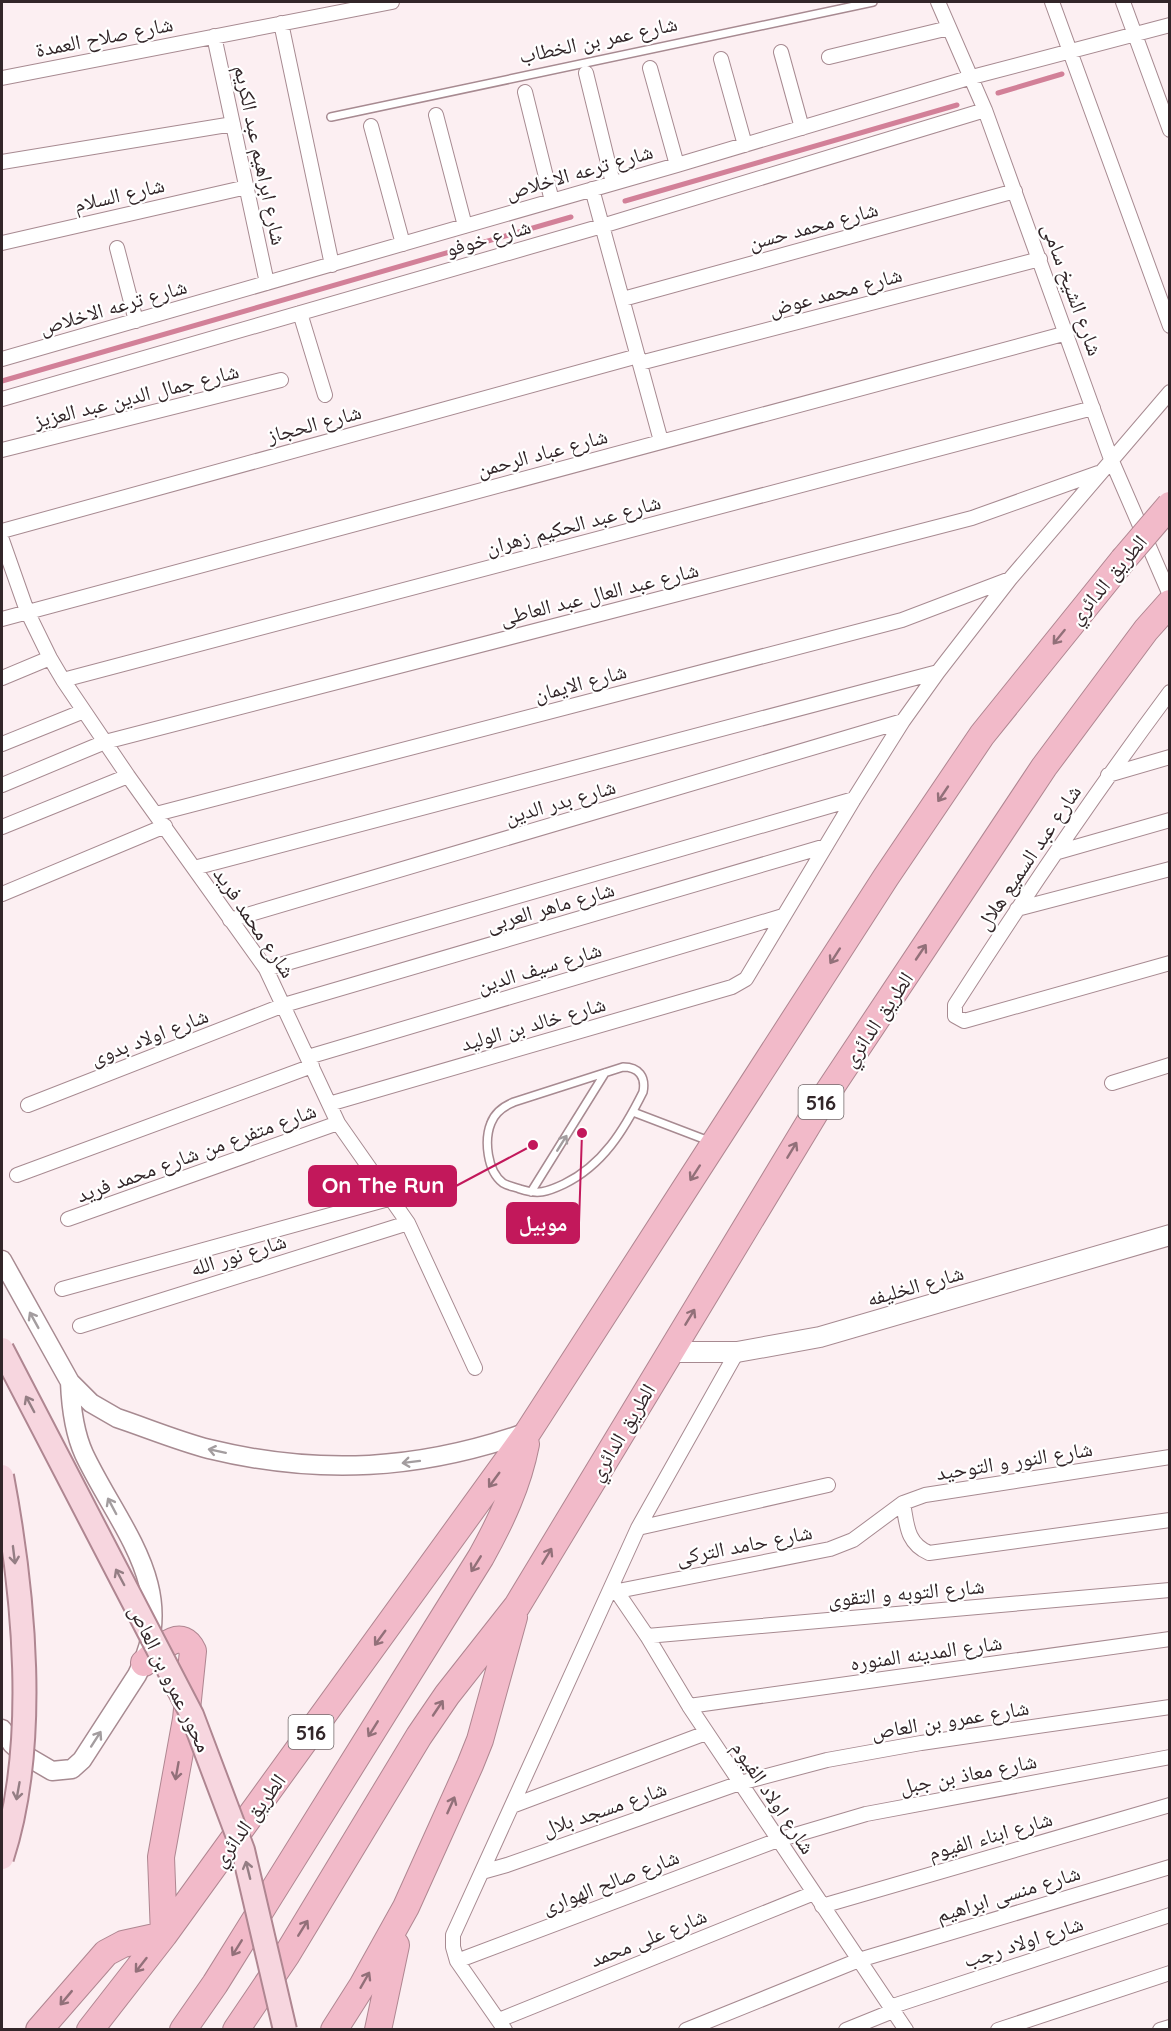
<svg xmlns="http://www.w3.org/2000/svg" width="1171" height="2031" viewBox="0 0 1171 2031" font-family="Quicksand,'Noto Naskh Arabic',sans-serif">
<style>
.lines{fill:none;stroke-linecap:round;stroke-linejoin:round}
.stream{stroke:#d28098;stroke-width:5}
.service-casing{stroke:#a78a91;stroke-width:10}
.minor-casing{stroke:#a78a91;stroke-width:16}
.tertiary-casing{stroke:#a78a91;stroke-width:21}
.secondary-casing{stroke:#a78a91;stroke-width:22}
.motorway-casing{stroke:#af8691;stroke-width:28}
.service{stroke:#fff;stroke-width:7}
.minor{stroke:#fff;stroke-width:14}
.tertiary{stroke:#fff;stroke-width:18}
.secondary{stroke:#fff;stroke-width:20}
.motorway{stroke:#f2bac9;stroke-width:26}
.primary-bridge-casing{stroke:#af8691;stroke-width:26;stroke-linecap:butt}
.motorway-bridge-casing{stroke:#af8691;stroke-width:28;stroke-linecap:butt}
.primary-bridge{stroke:#f7d6df;stroke-width:22}
.motorway-bridge{stroke:#f2bac9;stroke-width:26}
.oneway{stroke:#927079}
.oneway2{stroke:#a39d9f}
.oneway3{stroke:#947e84}
.labels{text-anchor:middle;dominant-baseline:central;stroke-width:4.5;stroke-linejoin:round;paint-order:stroke}
.shield{fill:#fff;stroke:#706769;stroke-width:1.5}
.shield-label{font-size:20px;font-weight:bold;fill:#322629}
.street-label{font-size:21px;fill:#322629;stroke:#fff}
.leader{fill:none;stroke:#c2185b;stroke-width:2}
.callout-dot{fill:#c2185b;stroke:#fff;stroke-width:2}
.callout{fill:#c2185b;stroke:#c2185b;stroke-width:2}
.callout-label{font-size:22px;text-anchor:middle;font-weight:bold;fill:#fff}
</style>
<rect width="100%" height="100%" fill="#fceff2"/>
<g class="lines">
<path class="stream" d="M998,93L1062,74
M625,201L957,105
M2,381L571,217"/>
<defs>
<path id="service" d="M331,117L873,2
M623,1067C639,1067 646,1077 643,1092C624,1130 603,1165 564,1184C547,1192 538,1195 520,1189C515,1187 508,1186 503,1183C487,1171 484,1140 491,1123C495,1112 504,1106 514,1102Z
M633,1112L709,1141
M531,1192L605,1073"/>
<path id="minor" d="M938,2L985,110L1111,459L1170,595
M1052,2L1170,326
M1123,2L1170,130
M281,23L332,265
M214,36L267,283
M781,52L802,128
M829,57L949,28
M721,59L745,145
M650,68L677,165
M586,73L613,183
M2,78L392,2
M525,92L552,201
M436,115L465,226
M371,126L403,244
M2,162L233,124
M592,189L661,441
M2,243L247,187
M117,248L136,321
M623,299L1015,191
M300,313L325,395
M2,359L677,165L972,77L1170,25
M640,363L1040,259
M2,399L602,226L985,110
M2,450L281,380
M2,531L638,356
M2,540L27,611L50,658L63,680L128,776L266,969L338,1123L408,1223L475,1368
M2,619L1067,333
M2,678L50,658
M63,680L1093,408
M1170,692C1094,794 1023,899 955,1005V1016L964,1021L1170,963
M2,744L84,711
M1108,775L1170,757
M2,785L105,742L972,518L1098,473
M156,814L902,620L1010,579
M2,827L128,776
M1058,852L1170,820
M194,868L938,672
M2,894L165,826
M1017,909L1170,869
M230,920L903,721
M266,969L854,799
M308,1057L783,916
M1112,1083L1170,1065
M329,1104L732,987L746,979L854,799L903,721L938,672L1010,579L1170,392
M28,1105L284,1005L826,846
M17,1175L312,1066
M68,1219L338,1123
M62,1289L392,1198
M80,1326L408,1223
M903,1503C907,1524 906,1543 929,1553L1170,1520
M638,1528L828,1485
M613,1586L647,1636L689,1706L906,2030
M618,1591L830,1549L853,1540L903,1503L925,1495L1170,1457
M647,1636L1170,1590
M689,1706L1170,1639
M512,1806L706,1733
M482,1872L507,1865L740,1783L827,1760L921,1743L1170,1707
M822,1906L1170,1805
M457,1961L778,1840L866,1814L1170,1757
M890,2007L1170,1915
M499,2020L814,1893
M505,2030L457,1961L453,1947V1935L638,1528L737,1352
M686,2030L859,1960L1170,1867
M846,2030L893,2011
M998,2030L1170,1973
M1160,2030L1170,2027"/>
<path id="tertiary" d="M2,1260L70,1382L91,1403L117,1418C147,1428 178,1441 209,1449C320,1476 420,1470 528,1432
M2,1729L12,1744L23,1754L52,1771L72,1769L82,1760L137,1675C182,1590 119,1528 84,1454C74,1432 71,1407 70,1382"/>
<path id="secondary" d="M669,1352H737L820,1337L1170,1235"/>
<path id="motorway" d="M39,2030L106,1953L123,1944L164,1935L161,1857L186,1719L193,1651C181,1624 157,1652 144,1663
M90,2030L164,1935L528,1432L886,877L982,735L1123,560
M183,2030L215,1984L481,1557C501,1521 518,1485 526,1444
M236,2030L286,1956L419,1736L447,1695L517,1606L824,1098L1044,767L1146,630L1170,603
M334,2030L362,1986L406,1907L470,1765L480,1740L514,1617
M378,2030L396,1945"/>
</defs>
<use href="#service" class="service-casing"/>
<use href="#minor" class="minor-casing"/>
<use href="#tertiary" class="tertiary-casing"/>
<use href="#secondary" class="secondary-casing"/>
<use href="#motorway" class="motorway-casing"/>
<use href="#service" class="service"/>
<use href="#minor" class="minor"/>
<use href="#tertiary" class="tertiary"/>
<use href="#secondary" class="secondary"/>
<use href="#motorway" class="motorway"/>
<defs>
<path id="primary-bridge" d="M2,1349L192,1715L243,1850L285,2030
M2,1476C24,1593 39,1744 2,1858"/>
<path id="motorway-bridge" d="M1123,560L1170,505"/>
</defs>
<use href="#primary-bridge" class="primary-bridge-casing"/>
<use href="#motorway-bridge" class="motorway-bridge-casing"/>
<use href="#primary-bridge" class="primary-bridge"/>
<use href="#motorway-bridge" class="motorway-bridge"/>
</g>
<defs><path id="oneway-shaft" d="M-6 0H5M1.5-3L5.5 0L1.5 3" fill="none" stroke-width="1.6" stroke-linecap="round" stroke-linejoin="round" transform="scale(1.5)"/></defs>
<g class="oneway">
<use href="#oneway-shaft" transform="translate(1059 637) rotate(129)"/>
<use href="#oneway-shaft" transform="translate(943 794) rotate(124)"/>
<use href="#oneway-shaft" transform="translate(921 952) rotate(-56)"/>
<use href="#oneway-shaft" transform="translate(835 956) rotate(123)"/>
<use href="#oneway-shaft" transform="translate(792 1150) rotate(-59)"/>
<use href="#oneway-shaft" transform="translate(695 1173) rotate(123)"/>
<use href="#oneway-shaft" transform="translate(690 1317) rotate(-59)"/>
<use href="#oneway-shaft" transform="translate(494 1480) rotate(126)"/>
<use href="#oneway-shaft" transform="translate(547 1556) rotate(-59)"/>
<use href="#oneway-shaft" transform="translate(476 1564) rotate(122)"/>
<use href="#oneway-shaft" transform="translate(380 1638) rotate(126)"/>
<use href="#oneway-shaft" transform="translate(438 1708) rotate(-56)"/>
<use href="#oneway-shaft" transform="translate(373 1729) rotate(122)"/>
<use href="#oneway-shaft" transform="translate(177 1771) rotate(100)"/>
<use href="#oneway-shaft" transform="translate(451 1805) rotate(-66)"/>
<use href="#oneway-shaft" transform="translate(303 1928) rotate(-58)"/>
<use href="#oneway-shaft" transform="translate(237 1948) rotate(122)"/>
<use href="#oneway-shaft" transform="translate(141 1965) rotate(128)"/>
<use href="#oneway-shaft" transform="translate(365 1980) rotate(-60)"/>
<use href="#oneway-shaft" transform="translate(66 1998) rotate(130)"/>
</g>
<g class="oneway2">
<use href="#oneway-shaft" transform="translate(562 1143) rotate(-58)"/>
<use href="#oneway-shaft" transform="translate(34 1320) rotate(-119)"/>
<use href="#oneway-shaft" transform="translate(217 1451) rotate(-168)"/>
<use href="#oneway-shaft" transform="translate(411 1462) rotate(173)"/>
<use href="#oneway-shaft" transform="translate(112 1506) rotate(-118)"/>
<use href="#oneway-shaft" transform="translate(96 1739) rotate(-57)"/>
</g>
<g class="oneway3">
<use href="#oneway-shaft" transform="translate(30 1404) rotate(-118)"/>
<use href="#oneway-shaft" transform="translate(14 1555) rotate(83)"/>
<use href="#oneway-shaft" transform="translate(120 1577) rotate(-118)"/>
<use href="#oneway-shaft" transform="translate(18 1791) rotate(100)"/>
<use href="#oneway-shaft" transform="translate(248 1870) rotate(-104)"/>
</g>
<g class="labels">
<g class="shield">
<rect x="798.5" y="1085" width="45" height="34" rx="4.5"/>
<rect x="288.5" y="1715" width="45" height="34" rx="4.5"/>
</g>
<g class="shield-label">
<text x="821" y="1102">516</text>
<text x="311" y="1732">516</text>
</g>
<g class="street-label">
<text transform="translate(104 36) rotate(-11)">شارع صلاح العمدة</text>
<text transform="translate(598 39) rotate(-12)">شارع عمر بن الخطاب</text>
<text transform="translate(261 155) rotate(78)">شارع ابراهيم عبد الكريم</text>
<text transform="translate(579 171) rotate(-16)">شارع ترعه الاخلاص</text>
<text transform="translate(119 194) rotate(-13)">شارع السلام</text>
<text transform="translate(813 225) rotate(-15)">شارع محمد حسن</text>
<text transform="translate(488 237) rotate(-16)">شارع خوفو</text>
<text transform="translate(1073 289) rotate(70)">شارع الشيخ سامى</text>
<text transform="translate(835 291) rotate(-15)">شارع محمد عوض</text>
<text transform="translate(113 306) rotate(-16)">شارع ترعه الاخلاص</text>
<text transform="translate(136 395) rotate(-14)">شارع جمال الدين عبد العزيز</text>
<text transform="translate(314 423) rotate(-15)">شارع الحجاز</text>
<text transform="translate(542 452) rotate(-15)">شارع عباد الرحمن</text>
<text transform="translate(573 524) rotate(-15)">شارع عبد الحكيم زهران</text>
<text transform="translate(1107 579) rotate(-50)">الطريق الدائري</text>
<text transform="translate(599 593) rotate(-14)">شارع عبد العال عبد العاطى</text>
<text transform="translate(580 682) rotate(-15)">شارع الايمان</text>
<text transform="translate(560 801) rotate(-16)">شارع بدر الدين</text>
<text transform="translate(1028 857) rotate(-56)">شارع عبد السميع هلال</text>
<text transform="translate(550 906) rotate(-16)">شارع ماهر العربى</text>
<text transform="translate(255 922) rotate(56)">شارع محمد فريد</text>
<text transform="translate(539 967) rotate(-17)">شارع سيف الدين</text>
<text transform="translate(877 1019) rotate(-56)">الطريق الدائري</text>
<text transform="translate(533 1023) rotate(-16)">شارع خالد بن الوليد</text>
<text transform="translate(149 1036) rotate(-21)">شارع اولاد بدوى</text>
<text transform="translate(196 1152) rotate(-20)">شارع متفرع من شارع محمد فريد</text>
<text transform="translate(238 1254) rotate(-17)">شارع نور الله</text>
<text transform="translate(915 1285) rotate(-16)">شارع الخليفه</text>
<text transform="translate(621 1432) rotate(-59)">الطريق الدائري</text>
<text transform="translate(1014 1460) rotate(-9)">شارع النور و التوحيد</text>
<text transform="translate(744 1544) rotate(-11)">شارع حامد التركى</text>
<text transform="translate(906 1592) rotate(-5)">شارع التوبه و التقوى</text>
<text transform="translate(926 1652) rotate(-8)">شارع المدينه المنوره</text>
<text transform="translate(171 1678) rotate(64)">محور عمرو بن العاص</text>
<text transform="translate(950 1719) rotate(-9)">شارع عمرو بن العاص</text>
<text transform="translate(968 1773) rotate(-11)">شارع معاذ بن جبل</text>
<text transform="translate(774 1797) rotate(56)">شارع اولاد الفيوم</text>
<text transform="translate(604 1808) rotate(-19)">شارع مسجد بلال</text>
<text transform="translate(248 1820) rotate(-54)">الطريق الدائري</text>
<text transform="translate(990 1835) rotate(-16)">شارع ابناء الفيوم</text>
<text transform="translate(610 1881) rotate(-21)">شارع صالح الهوارى</text>
<text transform="translate(1008 1893) rotate(-17)">شارع منسى ابراهيم</text>
<text transform="translate(648 1937) rotate(-22)">شارع على محمد</text>
<text transform="translate(1023 1941) rotate(-18)">شارع اولاد رجب</text>
</g>
</g>
<path class="leader" d="M533 1145L456 1186M582 1133L579 1223"/>
<g class="callout-dot">
<circle cx="533" cy="1145" r="6"/>
<circle cx="582" cy="1133" r="6"/>
</g>
<g class="callout">
<rect x="309" y="1166" width="147" height="40" rx="6"/>
<rect x="507" y="1203" width="72" height="40" rx="6"/>
</g>
<g class="callout-label">
<text x="383" y="1193">On The Run</text>
<text x="543" y="1231">موبيل</text>
</g>
<rect width="1171" height="2031" fill="none" stroke="#322629" stroke-width="6"/>
</svg>
